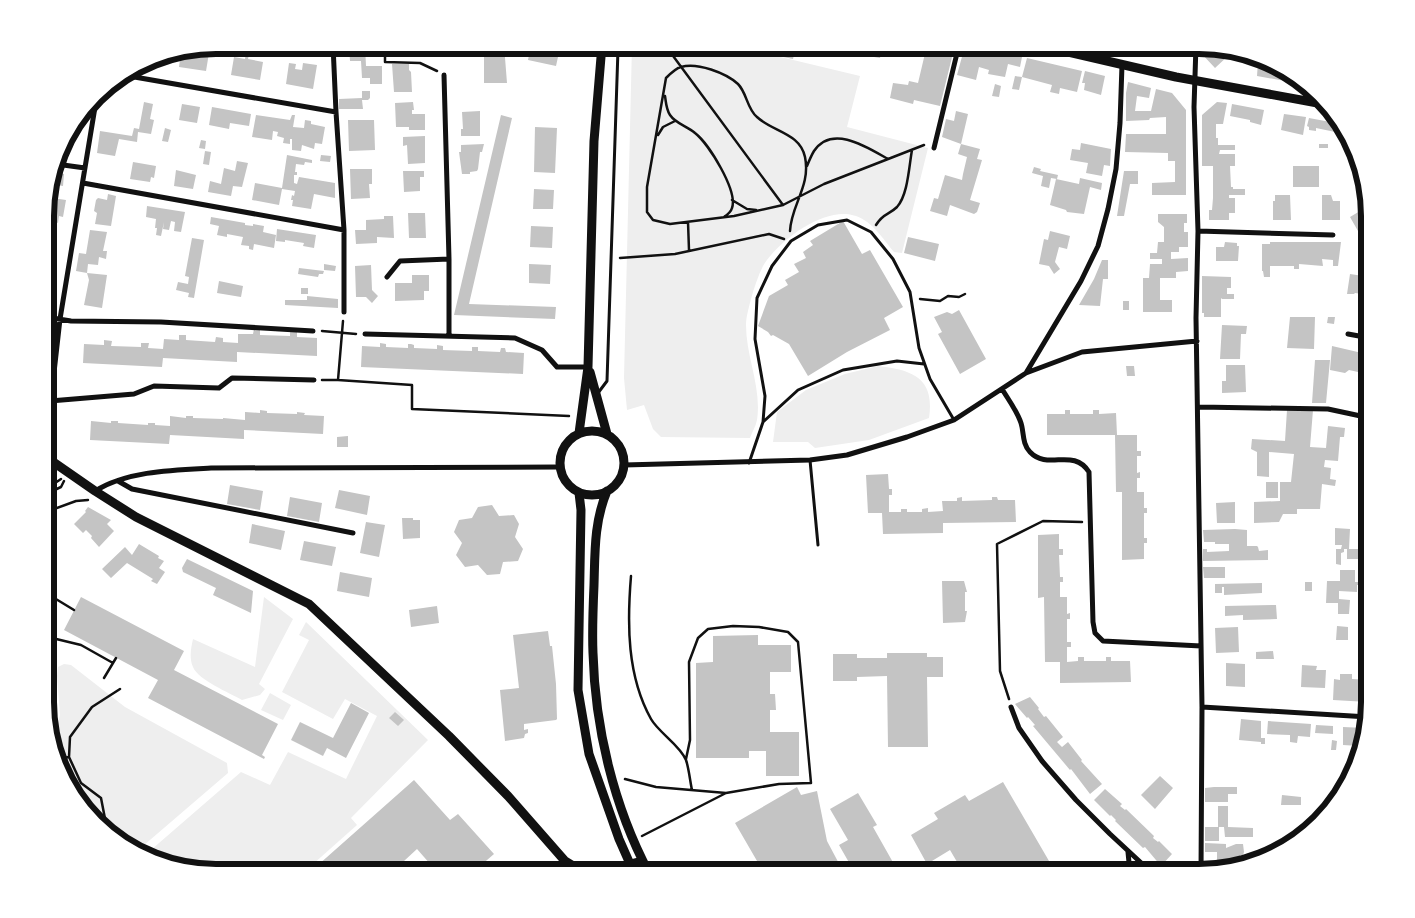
<svg xmlns="http://www.w3.org/2000/svg" width="1415" height="918" viewBox="0 0 1415 918" font-family="Poppins,sans-serif">
<style>
.green{fill:#eee}
.building{fill:#c4c4c4}
.lines{fill:none;stroke-linecap:round;stroke-linejoin:round}
.path{stroke:#111;stroke-width:2.5}
.service{stroke:#111;stroke-width:3}
.minor{stroke:#111;stroke-width:5}
.tertiary{stroke:#111;stroke-width:9}
.rim{fill:none;stroke:#111;stroke-width:6}
</style>
<rect width="100%" height="100%" fill="#fff"/>
<path class="green" d="M632,45H731L860,76L847,127L928,148L902,253L894,252C883,239 873,222 856,216C825,205 778,241 763,266C758,276 754,288 751,299C749,307 746,317 746,325C746,357 762,388 757,420C756,426 752,432 750,438L661,437L653,429L644,405L627,410L624,378Z
M878,366C913,370 935,378 929,418L869,440L815,448L808,442H773L777,412L806,390L845,374Z
M264,597L293,619L259,684L265,689L260,695L242,700C230,693 198,680 193,667C189,658 191,648 193,639L255,667Z
M306,622L428,740L351,818L357,825L303,873H216L161,864L144,856L241,772L270,785L288,752L346,779L377,716L345,699L333,719L282,692L309,640L299,635Z
M64,664L71,665L125,707L227,763L228,773L136,852L121,844L68,788L53,745L60,715L57,676L58,667Z
M270,693L291,705L283,720L261,710Z"/>
<path class="building" d="M247,45H251L248,59L263,62L260,80L231,75L234,57L245,59Z
M300,45H313L311,56L299,52Z
M349,45H365L366,66H382V84H370V78H362L361,61H350Z
M421,45H438V48H422Z
M487,45H504L507,83H484V56L487,55Z
M531,45H545L560,48L556,66L528,60Z
M883,45H920L918,54L908,52L907,55H904L905,51Z
M927,45H955L940,106L914,100L913,104L890,98L893,83L908,85L909,81L918,83Z
M1156,45H1180L1178,51Z
M1201,45L1224,49L1229,55L1215,68L1201,53Z
M772,46L778,47L777,51L794,55L793,59L764,53L766,49L770,50Z
M210,47L206,71L179,67L181,52Z
M877,48L882,49L880,58L874,57Z
M984,48L1022,57L1020,67L1008,64L1005,77L988,74L989,70L979,67L976,80L957,75L963,53L972,55V51L982,54Z
M1027,58L1082,71L1077,92L1060,88L1059,94L1050,92L1052,85L1022,77Z
M1258,62L1277,65L1292,73L1291,82L1257,76Z
M289,63L296,64L295,69L302,70L303,63L317,65L313,89L286,84Z
M392,64H409V70L411,72L412,92H394Z
M1085,71L1105,76L1101,95L1084,90L1085,83H1082Z
M1295,75L1304,84L1294,83Z
M1015,76L1022,77L1019,90L1012,89Z
M1128,82L1151,88L1149,98L1137,96L1135,111H1151L1156,89L1172,93L1186,110V195H1152V183L1175,182V161H1168V153L1125,152L1126,134H1166V117L1150,118L1149,120L1126,121V93Z
M995,84L1001,86L999,97L992,96Z
M362,91H370V98L368,100H362L363,109H339V99L362,98Z
M144,102L153,104L150,119L154,120L151,134L138,132L137,142L119,139L115,156L97,153L100,131L132,136L134,128L139,129Z
M413,102L414,110H412V114H425V130H409V127H396L395,103Z
M1217,102L1227,103L1223,124H1216V138H1218V145H1235V150H1220L1219,154H1235V166H1230L1231,187H1233V189H1245V195H1229V198H1235V213H1229V220H1209V210H1212L1213,198V166H1202V115Z
M182,104L200,107L197,123L179,120Z
M1232,104L1264,110L1261,125L1250,122V120L1230,116Z
M212,107L251,114L249,126L230,123L229,129L209,125Z
M480,111V136H461V129H463L462,112Z
M956,111L968,114L961,144L980,149L977,159L982,160L970,200L980,203L977,212L974,214L950,205L947,216L930,211L934,198L938,199L945,175L962,180L963,174L967,157L958,154L961,144L942,137L946,119L954,121Z
M1284,114L1306,117L1303,135L1281,130Z
M256,115L290,120L292,115H295L293,127L304,128L305,120L311,121V124L325,127L322,144L315,143L314,149L302,145L301,151L292,150V139H290V144L283,143L284,138L277,136L278,132L273,131L272,140L252,137Z
M501,115L512,118L469,304L556,307L555,319L454,315Z
M1309,118L1341,124L1343,131H1340V133L1316,128V131L1309,130V127L1307,126Z
M348,120H374L375,150L349,151Z
M535,127L557,128L555,173L534,172Z
M165,128L171,130L168,142L162,141Z
M425,136V163L408,164L407,145L403,146V137Z
M1349,136L1354,153L1348,152Z
M201,140L206,141L205,149L199,148Z
M1081,143L1111,149L1110,166L1104,165L1102,176L1086,173L1088,163L1070,160L1072,149L1080,150Z
M484,144L482,152H480L478,169L477,171L470,172V174H462L459,152H461V145Z
M1319,144H1328V148H1319Z
M205,151L211,152L209,165L203,164Z
M287,155L312,160V163L305,162L304,165L296,164L295,172H297V175H294V183L297,184L299,177L335,183V198L314,194L311,209L292,206L293,200H291L292,195L294,196L295,191L282,189L279,205L252,200L255,183L282,188Z
M321,155L331,156L330,162L320,161Z
M237,161L248,163L242,187L233,186L231,196L208,192L210,181L221,184L224,168L235,171Z
M133,162L156,166L154,178L151,177L150,182L130,179Z
M1293,166H1319V187H1293Z
M1034,167L1041,169L1040,171L1058,175L1057,179L1051,178L1049,188L1041,186L1043,176L1032,173Z
M350,169H372V184H369L370,198L351,199Z
M176,170L196,175L193,189L174,186Z
M403,171H424V177H420V191L404,192Z
M1124,171H1138V184H1130L1124,216H1117Z
M53,172L64,174L63,186L50,184Z
M1080,178L1102,183L1101,190L1090,187L1084,214L1067,212L1066,210L1050,205L1056,179L1079,184Z
M534,189L554,190L553,209H533Z
M108,194L116,196L111,226L95,224L97,213L94,211L96,200L98,198L107,200Z
M1275,195H1290L1291,220H1273V201H1275Z
M1322,195H1331L1333,201H1340V220H1322Z
M46,197L66,200L63,217L59,216L58,223L56,222V224L46,223Z
M147,206L185,212L181,232L174,231L175,222L171,221L169,230L163,229L164,222L161,236L156,235L157,228H155L156,219L146,217Z
M1365,208L1370,216V234L1358,231L1350,217Z
M408,213H425L426,238H409Z
M1158,214H1187V223H1184V232H1188V247H1179V252H1171V259L1188,258V271L1176,272V278H1160V300H1172V312H1143V278H1149L1150,264H1162V259H1150V253H1157L1158,242H1164V227L1158,222Z
M384,216H393L394,238L377,237V243L356,244L355,230H366V220L384,219Z
M211,217L245,223V225L253,226V224L264,226L263,232L276,235L274,248L254,244L253,250L249,249V246L241,245L243,237L227,234V237L217,235L219,226L210,224Z
M843,221L862,254L870,250L903,307L884,318L890,330L847,352L808,376L789,344L773,335L771,336L768,332L758,326L769,296L788,285L785,280L799,272L794,264L806,258L803,252L813,245L810,241Z
M531,226L553,227L552,248L530,247Z
M277,229L316,235L314,248L303,246L304,243L285,240V242L276,241Z
M90,230L107,232L103,251H107L106,259L99,257L98,265L88,264L87,273L107,275L102,308L84,305L89,280L87,273L76,271L79,253L86,254Z
M1050,231L1070,236L1067,249L1059,247L1055,262L1060,269L1054,274L1049,266L1039,264L1044,239L1048,240Z
M908,237L939,244L935,261L904,253Z
M192,238L204,240L194,298L188,297L189,293L176,290L178,282L188,284L189,277L185,276Z
M1225,242L1237,243V246H1239L1238,261H1216V247H1224Z
M1270,242H1341L1338,266H1333V260L1322,259L1323,266L1299,264V269H1294V266H1270V277H1264L1263,271H1262V244H1270Z
M1102,260H1108V279H1103L1100,306L1079,305L1094,279Z
M324,264L336,266L335,271L324,270Z
M529,264L551,265L550,284L529,283Z
M371,265L372,290L378,296L372,303L366,297H356L355,266Z
M299,268L324,271L323,274H319L318,277L298,274Z
M1350,274L1370,277V295L1355,293L1354,294H1347Z
M412,275H429V291H424V300L395,301V283H412Z
M1202,276L1231,277V288H1227V294H1234V299H1222L1221,298V317H1204V313H1202Z
M219,281L243,286L241,297L217,293Z
M301,288H308V294H301Z
M307,296L338,299V308L285,305V300H307Z
M1123,301H1129V310H1123Z
M959,310L986,359L960,374L938,334L942,332L934,317L947,312L952,314Z
M1290,317H1315L1314,349L1287,348Z
M1328,317H1335L1334,324L1327,323Z
M1222,325L1247,326L1246,334H1241L1240,359H1220Z
M254,329H260V335L290,336V331L297,332V337L317,338V356L237,352V362L163,358L162,367L83,363L84,344L104,345V340L112,341L111,346L141,347V343H149L148,348L163,349L164,339L179,340V335H186V340L215,342L216,337L223,338V342L238,343V334H253Z
M380,343L386,344V347L408,348V344H411L414,345V348L437,349V345L443,346V350L472,351V347H478V351L500,352L501,348H505L506,352L524,353L523,374L361,367L362,346L380,347Z
M1332,346L1362,353L1358,372L1349,370L1345,373L1330,370Z
M1315,360H1330L1326,403H1312Z
M1226,365H1245L1246,392L1222,393V381H1226Z
M1126,366H1134L1135,376H1127Z
M260,410L267,411V413L297,414V412L305,413L304,415L324,416L323,434L244,430V439L170,435L169,444L90,440L91,421L111,423V421H118V423L148,425V423H155V425L170,426V416L186,418V416H193V418L223,419V418L245,420V412L260,413Z
M1065,410H1070V414H1093V410H1099V414L1116,413L1117,435H1137V451H1141V456H1137V473L1140,472V478H1137V492H1144V508H1147V513H1144V538H1147V543H1144V559L1122,560V492H1116L1115,435H1047V414H1065Z
M1287,410H1313L1310,447L1326,448L1328,426L1345,428L1344,437H1340L1338,461L1325,460L1324,467L1331,468L1330,479L1336,480L1335,486L1322,484L1320,509H1297V514H1283L1279,522L1254,523V502L1280,501V482H1291L1294,454L1269,452V477L1257,476V452L1251,449L1252,439L1285,441Z
M1366,431H1370V447L1364,446Z
M348,436V447H337V437Z
M1362,460L1370,461V473L1360,472Z
M888,474L889,489H892V495H889V512H901V509H907V512H922V509L928,508V512L943,511L942,501H957V498L962,497V501L992,500V497H997L998,500H1015L1016,522L943,523V533L883,534L882,513H868L866,475Z
M1266,482H1278V498H1266Z
M230,485L263,491L260,510L227,504Z
M339,490L370,496L367,515L335,508Z
M290,497L322,503L319,522L287,516Z
M1235,502V523H1217L1216,503Z
M492,505L499,516L514,515L519,524L515,537L523,549L518,561L503,562L500,574L487,575L478,565L465,567L456,555L462,543L454,532L459,520L472,518L478,507Z
M88,507L111,520L107,524L114,531L99,547L91,538L92,536L86,530L83,533L74,524L86,512L85,511Z
M402,518H413V520H420V538L403,539Z
M366,522L385,525L379,557L360,553Z
M252,524L285,531L281,550L249,543Z
M1335,528L1350,529L1349,549H1363V543H1370V559H1347V549H1344V552L1341,553V565L1336,564V549H1341L1342,545H1335Z
M1235,529L1247,530V546H1257L1258,547L1259,551L1268,550V560L1203,561V549H1207V552L1229,551V544H1215V542H1204L1203,530Z
M51,533L57,544L50,548L46,541V536Z
M1059,534V549H1063V555H1059L1060,577H1063V582H1060V597H1067V614L1070,613V619H1067V642H1071V647H1067V662L1078,661V657H1084V661H1106V657H1111V661H1130L1131,682L1060,683V662H1045L1044,597L1038,598V535Z
M304,541L336,547L332,566L300,560Z
M139,544L159,556L158,558L164,561L159,568L165,572L157,584L151,581L153,579L127,563L111,578L102,569L125,547L132,555Z
M187,559L253,591L251,613L213,595L216,588L183,572L182,568Z
M46,561L56,570L52,574L46,569Z
M1203,567H1225V578H1204Z
M1340,570H1355V582H1361V585H1357V592L1339,591V599L1350,600L1349,614H1338V603H1326L1327,581H1340Z
M340,572L372,578L369,597L337,591Z
M942,581H964L967,592H965V611H967L965,622L943,623Z
M1305,582H1312V591H1305Z
M1262,583V593L1224,595V587H1222V593H1215V584Z
M81,597L184,651L174,670L278,724L262,755L265,757L264,759L148,698L158,680L64,630Z
M1276,605L1277,619L1243,620V615L1225,616V606Z
M437,606L439,623L411,627L409,610Z
M1363,608H1370V625H1362Z
M1337,626L1348,627V640H1336Z
M1238,627L1239,652L1216,653L1215,628Z
M548,631L550,646H552L556,684L557,719L556,720L524,724V730L528,729V733L525,734L524,738L505,741L500,690L519,688L513,635Z
M758,635V645H791V672H770V694H775L776,710H770V732H799V776H766V751H749V758H696V663L713,662V636Z
M1273,651L1274,659H1256V652Z
M887,653H927V657H943V677H927L928,747H888L887,676L857,677V681H833V654H857V658H887Z
M1226,663L1245,664V687L1226,686Z
M1302,665L1317,666L1316,670H1326L1325,688L1301,687Z
M1340,674H1352V679L1369,680L1368,702L1333,700L1334,679L1340,680Z
M1030,697L1039,708L1038,709L1044,717L1046,716L1063,737L1057,742L1062,747L1068,742L1082,760L1081,761L1102,784L1090,794L1071,769L1070,770L1033,726L1035,725L1028,717L1027,718L1015,704Z
M351,703L369,713L346,758L327,748L323,756L291,740L300,722L333,738Z
M395,712L404,720L398,726L389,718Z
M1241,719L1261,721V738H1265V744H1261V742L1239,740Z
M1268,721L1311,724L1310,737L1298,736L1297,743L1290,742V735L1267,734Z
M1316,725L1333,726V734L1315,733Z
M1343,727L1365,728L1359,746L1343,745Z
M1332,740L1337,741L1336,750H1331Z
M1160,776L1173,788L1155,809L1141,795Z
M414,780L450,820L458,814L494,854L472,873H438L417,849L391,873H309Z
M1003,782L1056,873H950L960,867L950,850L927,864L911,835L938,819L934,813L965,795L969,801Z
M797,787L801,795L817,791L827,841L844,873H764L735,823Z
M1214,787H1237V794H1228V802H1205V788Z
M1105,789L1122,804L1120,806L1125,810L1126,809L1154,836L1153,838L1158,842L1159,841L1172,854L1161,866L1145,847L1143,848L1115,821L1116,820L1111,815L1110,816L1094,800Z
M858,793L877,825L873,827L899,873H855L839,845L848,840L830,809Z
M1282,795L1301,797V805H1281Z
M1218,806H1228V827L1253,828V837H1225L1224,827H1219V841H1205V827H1218Z
M1205,843L1226,844V848L1236,844H1243L1244,852L1243,855H1240V857H1234L1233,866L1225,868V864L1217,862V852H1205Z"/>
<g class="lines">
<path class="path" d="M385,45V62L420,63L437,71
M665,45L783,205L824,184L924,145
M1113,51L1115,45
M665,96C666,102 666,109 670,115C676,124 687,126 695,133C709,144 738,191 732,208C731,212 727,215 724,217
M658,135L663,127L675,121
M807,166C809,161 811,156 814,151C832,124 867,147 888,159
M732,200L747,209L756,210
M783,205L734,216L670,224L653,220L647,212V187L666,78C670,74 676,68 681,67C697,62 726,73 738,84C747,93 747,109 757,117C773,132 800,133 805,157C811,186 791,205 790,231
M688,222L689,250
M876,225C883,213 889,215 897,207C908,195 909,166 912,150
M620,258L675,254L769,234L784,239
M920,299L940,301L948,296L959,297L965,294
M343,321L338,380L412,385V409L569,416
M322,331L356,334
M322,380H338
M46,489L61,479
M46,494L61,487L64,481
M46,512L76,501L88,500
M631,576C627,624 627,676 651,719C659,733 680,745 686,760C689,769 690,781 692,790
M46,593L74,610
M48,637L81,645L113,663
M104,678L116,658
M1009,699L1000,671L997,544L1043,521L1082,522
M58,759L69,757
M625,779L656,787L726,793
M107,829L101,798L81,783L69,757L70,737L92,707L120,689
M642,836L726,793L779,784L811,783L798,642L788,632L759,627L733,626L708,629L698,638L689,662L690,740L686,759"/>
<path class="service" d="M598,393L607,381L618,49L612,45
M763,422L798,390L843,370L897,361L924,364
M810,460L818,545
M749,463L763,422L765,396L755,339L757,298L772,266L791,241L818,225L847,220L871,232L893,259L910,292L919,348L930,379L954,420"/>
<path class="minor" d="M333,45L336,112L344,230V312
M1196,45L1194,107L1198,231L1196,318L1202,707L1201,873
M123,75L336,112
M444,75L449,259V336
M934,148L959,45
M56,164L85,168
M83,183L344,230
M1198,231L1333,235
M387,277L400,261L449,259
M46,317L71,321L161,322L313,331
M365,334L515,338L542,350L557,367H588
M1348,334L1370,338
M1026,373L1082,352L1197,341
M1002,389C1008,399 1017,411 1021,423C1024,432 1022,444 1030,452C1048,471 1073,447 1089,472L1093,622L1095,633L1103,641L1201,646
M50,401L134,394L154,386L219,388L232,378L314,380
M1199,407L1328,409L1370,418
M46,429L48,426L60,319L97,95
M624,465L810,460L847,455L907,437L954,420L1026,373L1081,281L1098,246L1108,209L1116,169L1120,123L1122,65
M118,481L132,489L353,533
M95,491C127,471 173,470 211,468L559,467
M1011,707L1019,728L1042,761L1076,800L1110,834L1152,873
M1202,707L1368,717
M1128,852L1130,873"/>
<path class="tertiary" d="M1038,45L1176,77L1323,104
M590,372L607,434
M560 463a32 32 0 1 1 64 0a32 32 0 1 1-64 0Z
M579,433L588,367L594,141L602,45
M46,457L95,491L136,517L309,604L449,736L508,796L565,861C590,879 616,867 643,861
M607,491C594,522 595,552 594,585C593,608 592,631 593,653C595,728 614,807 649,873
M579,493L581,510L578,690L589,754L619,839L634,873"/>
</g>
<path d="M0 0H1415V918H0ZM216 54H1199A162 162 0 0 1 1361 216V702A162 162 0 0 1 1199 864H216A162 162 0 0 1 54 702V216A162 162 0 0 1 216 54Z" fill="#fff" fill-rule="evenodd"/>
<path class="rim" d="M216 54H1199A162 162 0 0 1 1361 216V702A162 162 0 0 1 1199 864H216A162 162 0 0 1 54 702V216A162 162 0 0 1 216 54Z"/>
</svg>
